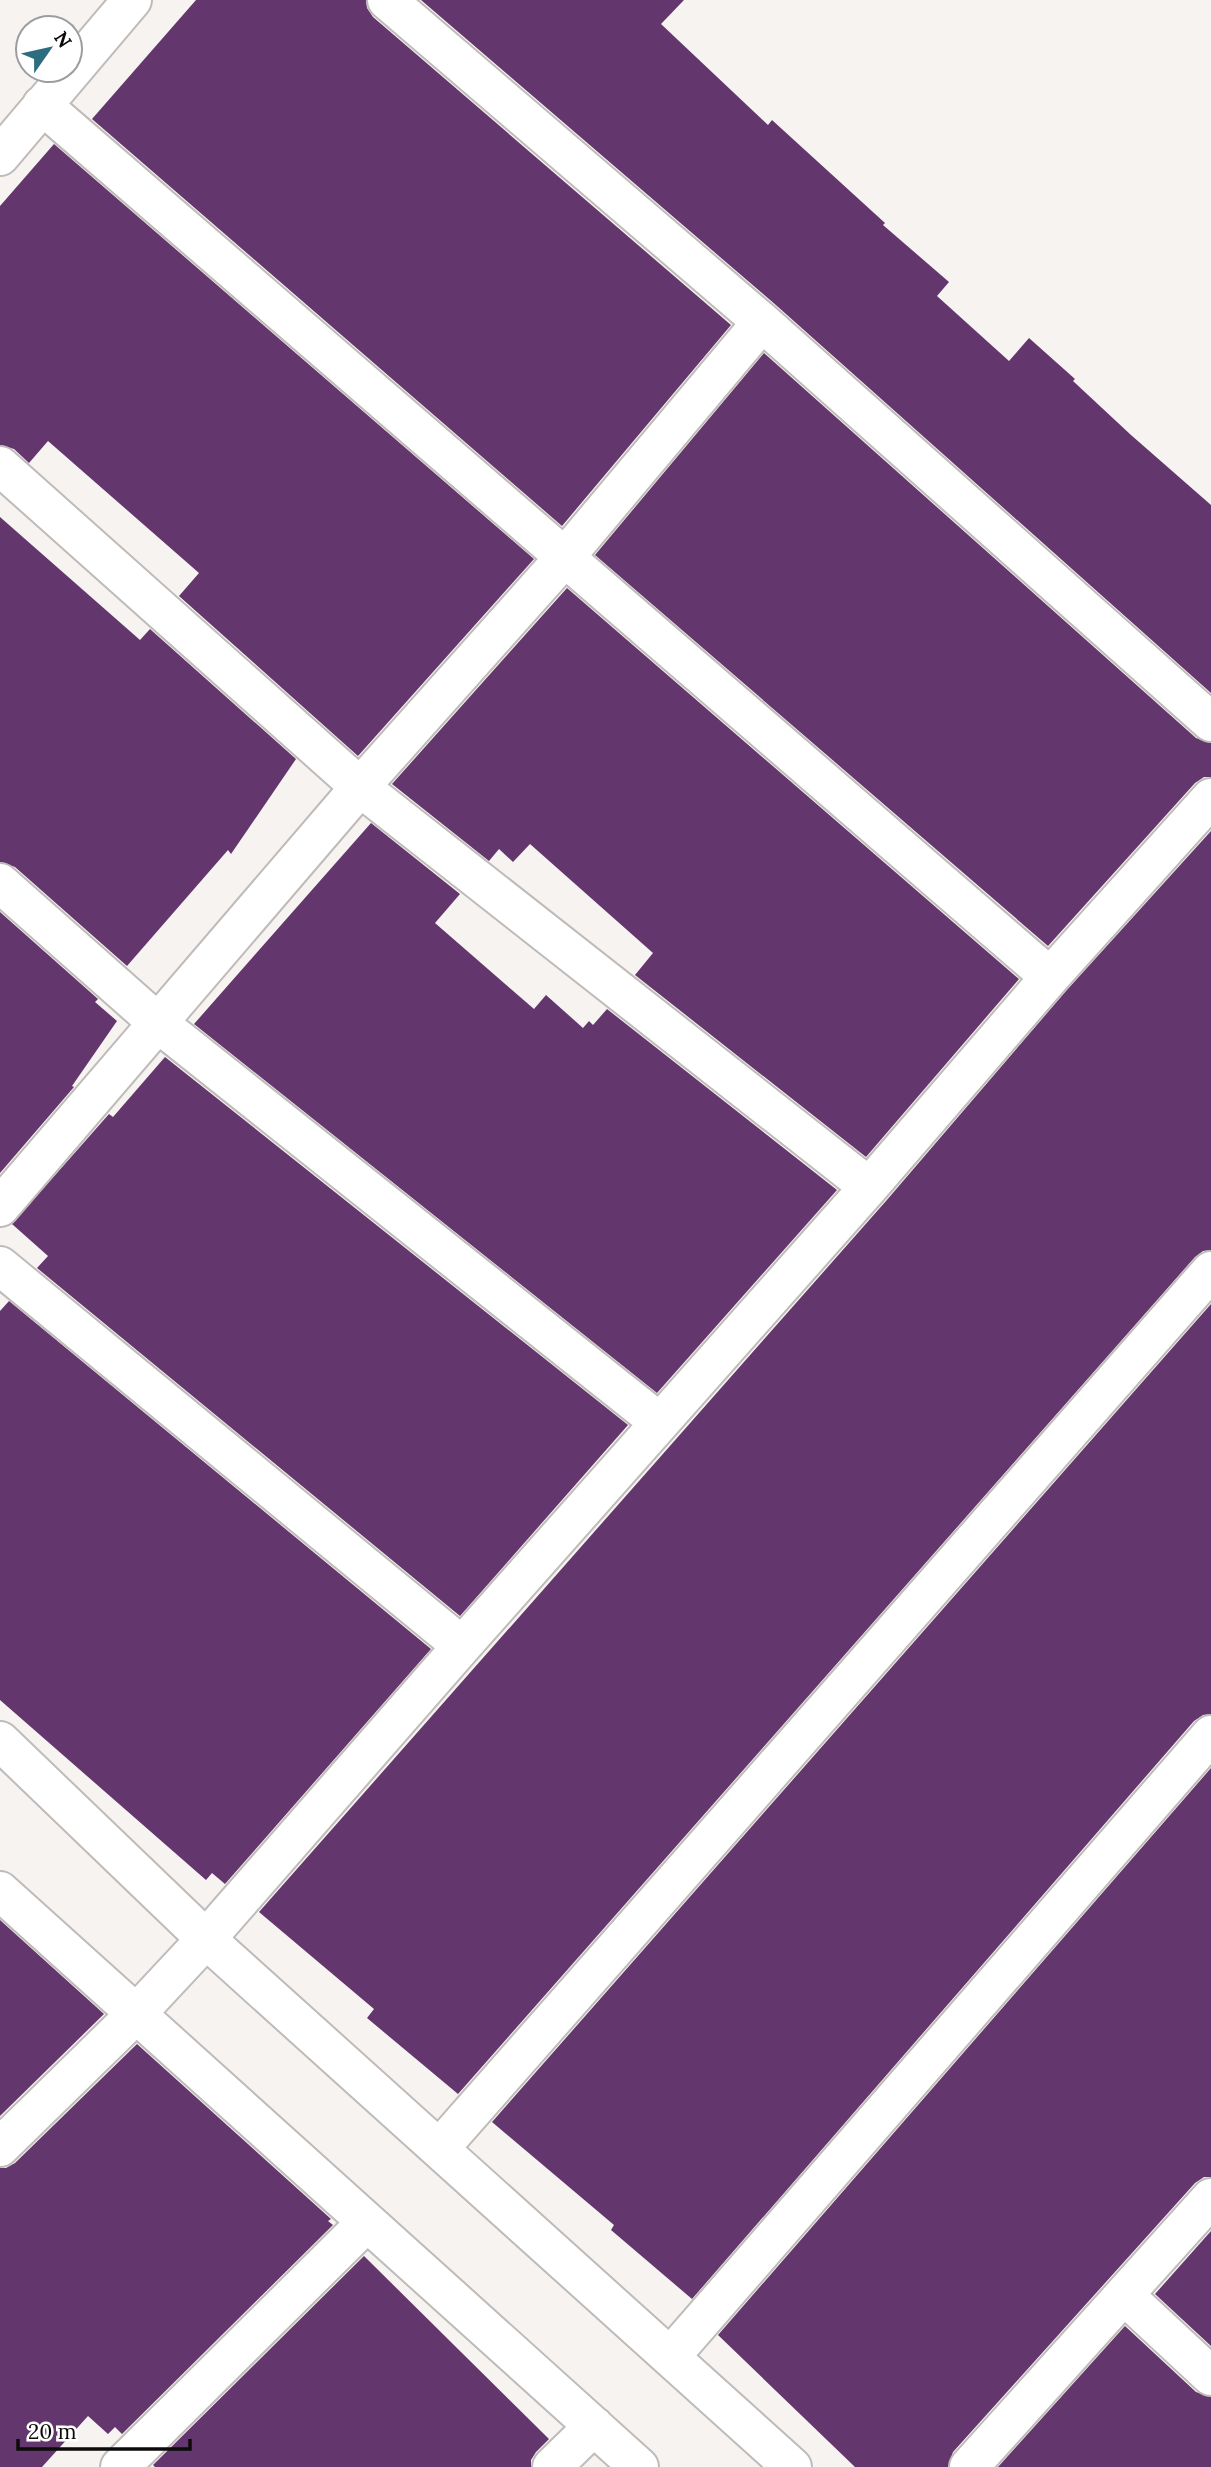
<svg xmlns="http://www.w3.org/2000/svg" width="1211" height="2467" viewBox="0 0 1211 2467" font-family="Lora,serif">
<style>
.building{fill:#64366e}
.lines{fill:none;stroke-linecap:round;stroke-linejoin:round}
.minor-casing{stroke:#bfbbb9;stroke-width:42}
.minor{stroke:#fff;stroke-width:38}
</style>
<rect width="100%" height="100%" fill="#f6f3f1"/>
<path class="building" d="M196,0H366L367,8L373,17L731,325L562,526L92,119Z
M421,0H684L661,24L768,125L772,120L885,223L883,225L949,282L937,296L1009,361L1029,338L1075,379L1073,381L1131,435L1211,505V693L777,306Z
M54,144L534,559L358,756L179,596L199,573L48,441L29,463L14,449L0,445V206Z
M764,353L1196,738L1211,743V777H1204L1195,783L1048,946L595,555Z
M0,517L140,640L150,629L296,759L231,854L228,850L127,966L15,867L0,862Z
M567,588L1019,979L866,1157L635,975L653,953L530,844L513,862L499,849L489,861L392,784Z
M371,823L460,894L435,923L534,1009L546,995L583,1028L589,1021L593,1025L607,1009L837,1190L657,1393L194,1024Z
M1211,831V1250L1203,1251L1195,1257L458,2094L367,2018L374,2009L259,1912L886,1201L1066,991Z
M0,912L98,999L95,1002L117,1021L72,1086L74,1087L0,1173Z
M165,1057L628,1425L460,1616L37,1268L48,1256L12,1224L109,1114L113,1117Z
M9,1301L431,1649L225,1884L212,1873L206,1880L0,1700V1311Z
M1211,1304V1714L1203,1715L1194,1721L692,2299L611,2230L614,2225L492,2122Z
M1211,1768V2177H1204L1195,2183L953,2452L948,2467H855L718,2335Z
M0,1920L104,2014L0,2116Z
M137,2044L331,2219L328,2221L333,2225L122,2434L115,2427L108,2434L88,2416L42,2467H0V2168H6L15,2163Z
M1211,2231V2346L1155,2294Z
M364,2256L549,2439L536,2452L531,2460V2467H155L153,2465Z
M1125,2326L1196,2392L1211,2397V2467H998Z"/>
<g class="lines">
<defs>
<path id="minor" d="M387,0L762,322L1211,722
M42,105L1050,977
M0,156L132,0
M0,466L360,787L869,1187
M0,883L158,1023L659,1422
M0,1207L360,787L565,557L762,322
M0,1266L462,1646
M0,1741L206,1939L792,2467
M0,1891L639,2467
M0,2147L136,2014L206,1939L462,1646L869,1187L1050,977L1211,798
M439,2149L1211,1271
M1124,2295L1211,2376
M670,2357L1211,1735
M120,2467L367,2222
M552,2467L594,2426
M969,2467L1211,2198"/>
</defs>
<use href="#minor" class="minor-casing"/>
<use href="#minor" class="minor"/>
</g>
<g transform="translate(49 49) rotate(56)"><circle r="33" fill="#ffffff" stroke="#9e9d9d" stroke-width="2"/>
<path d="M0-5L12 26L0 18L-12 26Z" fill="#2c6e80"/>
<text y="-10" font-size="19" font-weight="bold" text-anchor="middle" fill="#0c0b0a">N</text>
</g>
<path d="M18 2439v10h172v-10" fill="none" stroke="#0c0b0a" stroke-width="3.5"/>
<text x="28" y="2439" font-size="21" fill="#0c0b0a" stroke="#ffffff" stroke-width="5" paint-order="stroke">20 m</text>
</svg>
